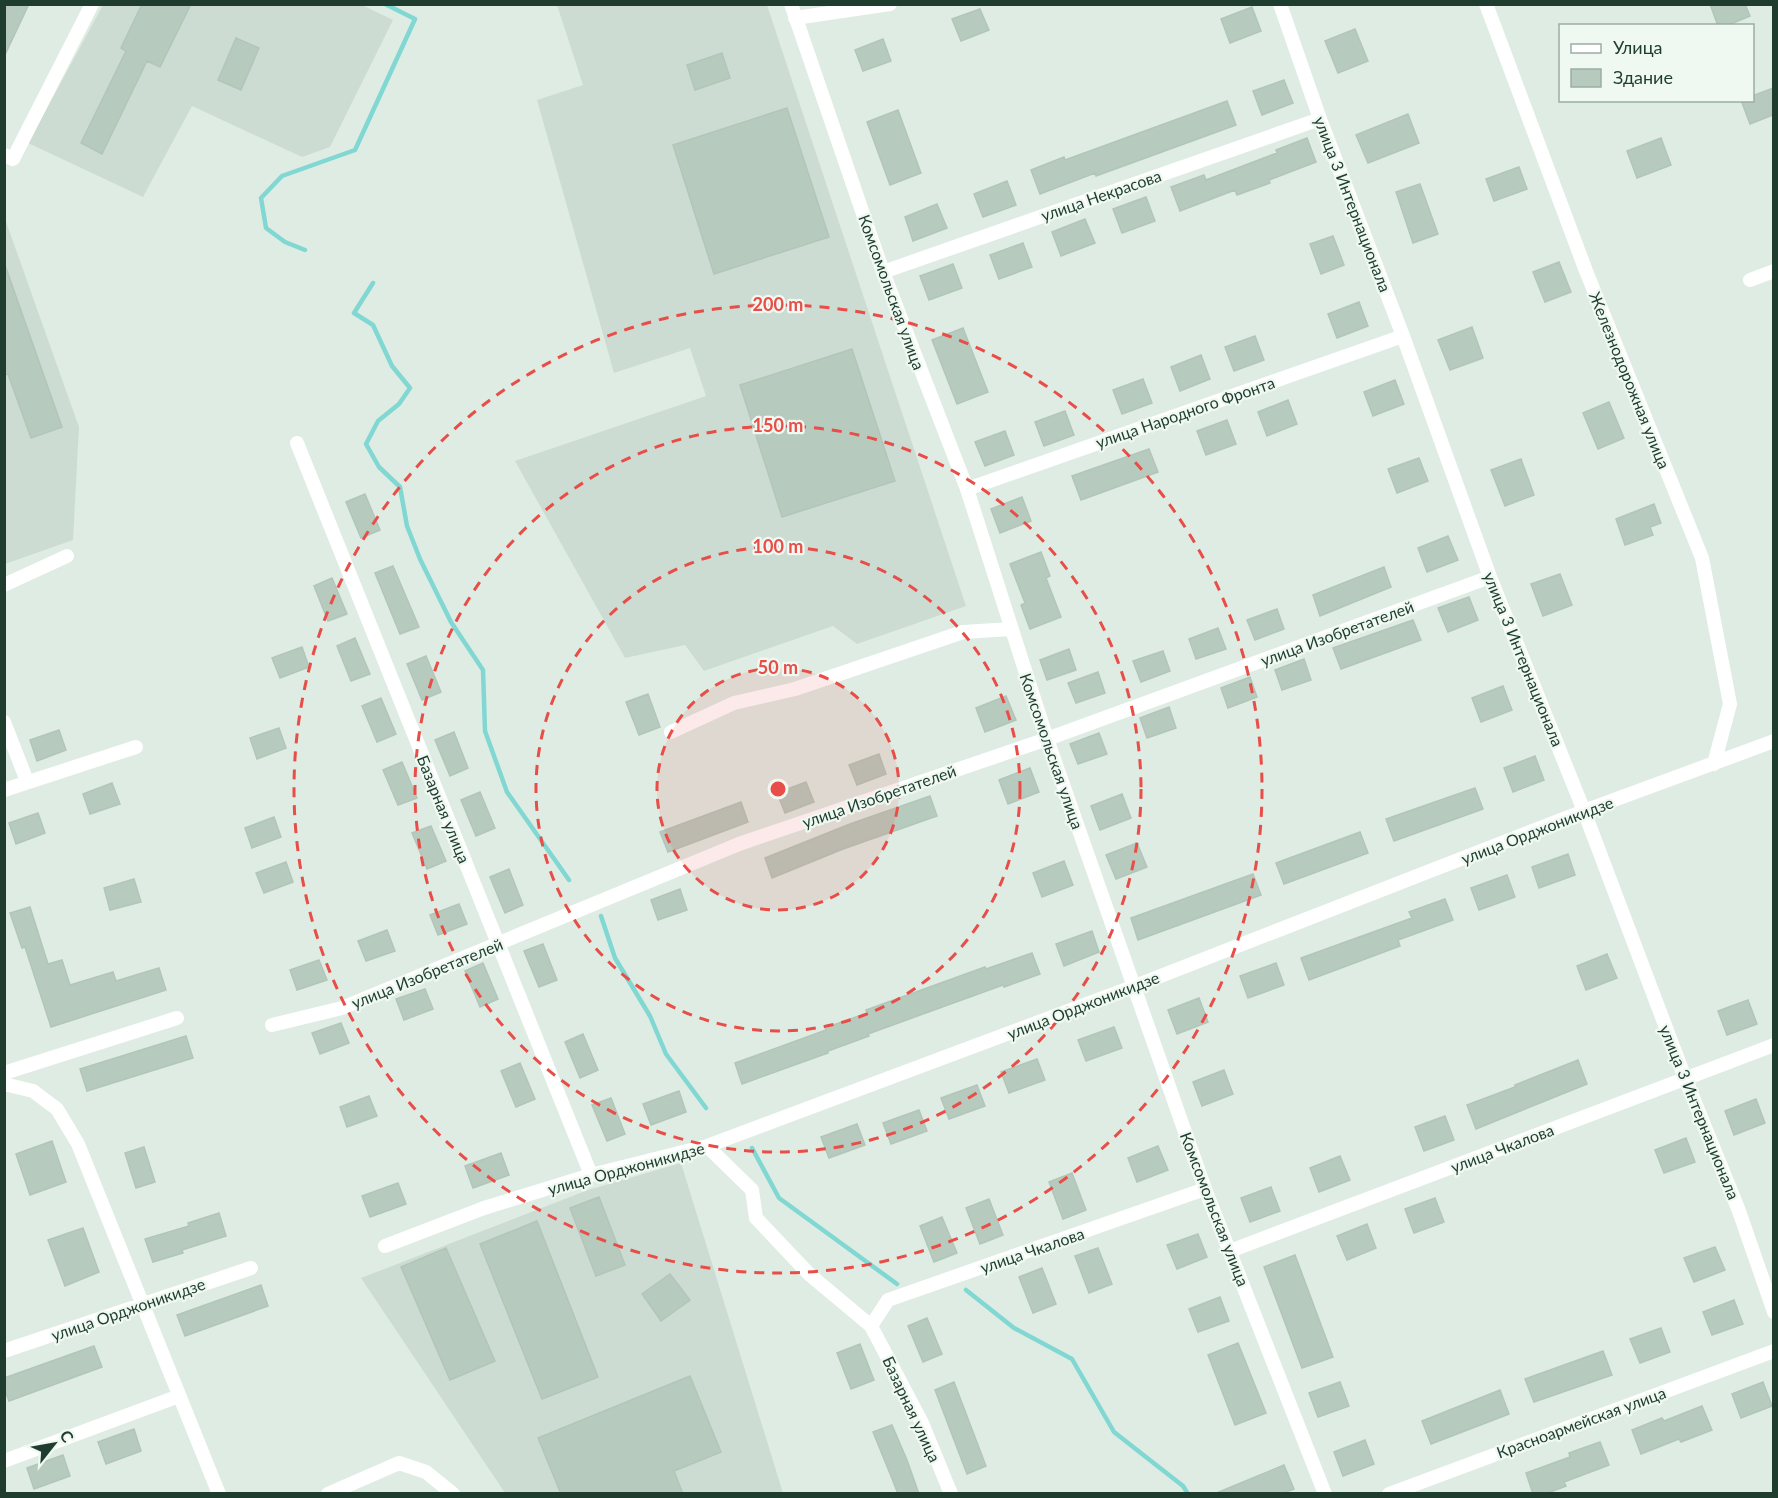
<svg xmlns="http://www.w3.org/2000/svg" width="1778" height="1498" viewBox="0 0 1778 1498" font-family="Lato,sans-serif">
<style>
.built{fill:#cddcd2}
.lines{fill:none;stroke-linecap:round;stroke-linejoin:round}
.stream{stroke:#81d7d2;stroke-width:4.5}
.building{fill:#b7cabe;stroke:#b1c6b9;stroke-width:1.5}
.street{stroke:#fff;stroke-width:14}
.ring{fill:none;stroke:#e84d47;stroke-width:3;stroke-dasharray:10 8}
.labels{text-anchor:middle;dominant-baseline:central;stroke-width:4.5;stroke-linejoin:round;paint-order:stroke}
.street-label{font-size:16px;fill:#1e3d2e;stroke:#f0f8f2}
.centre{fill:#e84d47;stroke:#f0f8f2;stroke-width:3}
.ring-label{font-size:18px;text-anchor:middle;font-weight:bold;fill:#e84d47;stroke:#f0f8f2;stroke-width:4.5;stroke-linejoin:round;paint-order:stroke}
</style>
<rect width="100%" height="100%" fill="#dfece3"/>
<path class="built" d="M103,5H362L393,20L330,147L302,157L192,106L143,197L28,143Z
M557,5H767L966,606L857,644L833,626L704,671L685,645L625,658L515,461L706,396L690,348L614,373L537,100L583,85Z
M4,216L79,427L73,540L5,564Z
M681,1163L783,1493H505L361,1278L588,1190Z"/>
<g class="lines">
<path class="stream" d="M305,250L285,242L266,228L261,198L282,176L355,150L415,19L385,4
M373,283L354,313L373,325L392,366L410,388L399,404L378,421L366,444L379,467L400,487L407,526L420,559L451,622L483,670L485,731L507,792L569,880
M601,916L615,958L650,1016L666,1054L706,1108
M752,1148L779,1198L897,1284
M966,1290L1014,1328L1072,1359L1114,1432L1183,1486L1188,1494"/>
</g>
<path class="building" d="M4,4H29L4,57Z
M142,4H191L160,67L147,61L102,154L81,143L126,51L121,48Z
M1710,4H1745L1750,16L1726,26H1718Z
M1252,7L1261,31L1230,43L1221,19Z
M980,9L989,30L961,41L952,19Z
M1355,29L1368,61L1338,73L1325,41Z
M236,38L259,48L241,90L218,80Z
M883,39L891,61L863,71L855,50Z
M722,53L730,78L695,90L687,65Z
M1284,80L1293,103L1262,115L1253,91Z
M1773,88V115L1750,124L1741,100H1752V96Z
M1227,101L1236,125L1096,176L1095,173L1040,194L1031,170L1064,157L1065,160Z
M787,108L829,237L714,274L673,145Z
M898,110L921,173L890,185L867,122Z
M1408,114L1419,143L1368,163L1356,135Z
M1307,138L1316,162L1269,180L1270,183L1237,195L1235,190L1180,211L1171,187L1204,175L1206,180L1277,153L1276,150Z
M1661,138L1671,165L1637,178L1627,151Z
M1519,167L1527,189L1494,201L1486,179Z
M1007,181L1016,205L983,217L974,194Z
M1420,184L1438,234L1413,243L1396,192Z
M1146,197L1155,221L1122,233L1113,209Z
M937,204L947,228L913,241L905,217Z
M1085,219L1095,243L1061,256L1052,232Z
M1333,236L1344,265L1321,274L1310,244Z
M1023,243L1032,267L999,279L990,255Z
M1559,262L1571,292L1545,302L1533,272Z
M953,264L962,288L929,300L920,276Z
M6,268L62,427L31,438L8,374L4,375V269Z
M1359,302L1368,326L1337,338L1328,314Z
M1472,327L1483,358L1450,370L1438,340Z
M963,328L988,392L957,404L932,340Z
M1255,336L1264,360L1234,371L1225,347Z
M852,349L895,481L782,517L740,385Z
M1201,355L1210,379L1180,391L1171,367Z
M1143,379L1152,403L1122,414L1113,390Z
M1395,380L1404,404L1373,416L1364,392Z
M1288,400L1297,424L1267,436L1258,412Z
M1609,402L1624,438L1598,449L1583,413Z
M1065,411L1074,435L1044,446L1035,422Z
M1227,420L1236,444L1206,455L1197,431Z
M1005,431L1014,455L985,466L975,442Z
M1149,449L1158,472L1081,500L1072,476Z
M1419,458L1428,481L1397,493L1388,469Z
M1521,459L1534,495L1505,506L1491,470Z
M365,494L380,530L361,538L346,502Z
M1022,497L1031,521L1000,533L991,509Z
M1654,504L1661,523L1650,527L1653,535L1625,545L1616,519Z
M1448,536L1458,560L1427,572L1418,548Z
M1041,552L1050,576L1046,578L1061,617L1030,629L1021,605L1025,603L1010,564Z
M393,566L419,627L400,634L375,573Z
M1384,567L1391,587L1320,616L1313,595Z
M1560,574L1572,605L1543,616L1531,584Z
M332,578L347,614L328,621L314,586Z
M1469,597L1478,620L1448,632L1438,608Z
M1277,609L1284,629L1255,640L1247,620Z
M1413,620L1421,640L1341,669L1333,648Z
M1218,628L1226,649L1196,659L1189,639Z
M355,638L370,674L351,681L337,646Z
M302,647L309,667L280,678L272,658Z
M1069,649L1076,670L1047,680L1040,660Z
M1163,651L1170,671L1141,682L1133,661Z
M426,656L441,692L422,700L407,664Z
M1304,659L1311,680L1282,690L1275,670Z
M1098,672L1105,693L1076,703L1068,683Z
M1250,677L1257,697L1228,708L1221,688Z
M1503,686L1512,710L1481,722L1472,698Z
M648,694L660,727L639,735L626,702Z
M1006,696L1016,720L985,732L976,708Z
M381,698L396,734L377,742L362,706Z
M1169,707L1176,728L1147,738L1140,718Z
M279,728L286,748L257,759L250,738Z
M59,730L66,750L37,761L30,740Z
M454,732L468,768L450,776L435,740Z
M1099,733L1107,754L1078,764L1070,744Z
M879,754L886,774L857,785L849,765Z
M1535,756L1544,780L1513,792L1504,768Z
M402,762L417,798L398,805L383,770Z
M1030,768L1039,792L1008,804L999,780Z
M806,782L814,802L785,813L777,793Z
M112,783L120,804L90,814L83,794Z
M1475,788L1483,809L1394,841L1386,819Z
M480,792L495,828L476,836L461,800Z
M1122,794L1131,818L1100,830L1091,806Z
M930,796L937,816L843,849L772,878L765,858L850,824Z
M741,802L748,822L668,852L660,832Z
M38,813L45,833L16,844L9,823Z
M274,817L281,837L252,848L245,828Z
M431,826L446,861L427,869L412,833Z
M1360,832L1368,853L1284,884L1276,863Z
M1137,843L1147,867L1116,879L1106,855Z
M1568,854L1575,875L1539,888L1532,867Z
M1064,861L1073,885L1042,897L1033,873Z
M286,862L293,882L264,893L256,873Z
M509,869L523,905L505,913L490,877Z
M1253,874L1261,895L1138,940L1131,918Z
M1507,875L1515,897L1479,910L1471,888Z
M134,879L141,902L110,910L104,888Z
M680,889L687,910L658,920L651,900Z
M1445,899L1453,920L1398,940L1400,946L1309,980L1301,958L1412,918L1409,912Z
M459,904L467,924L438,935L430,915Z
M30,907L48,964L62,960L70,985L113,972L116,981L159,968L166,990L51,1027L25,947L22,948L10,913Z
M387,930L395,951L366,961L358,941Z
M1092,931L1099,952L1064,966L1056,944Z
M543,944L557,980L539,987L524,951Z
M1032,953L1040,974L1004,987L1003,985L868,1034L869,1036L828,1051V1053L742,1084L735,1063L826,1030L825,1028L867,1013L866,1010L985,967L986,969Z
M1607,954L1617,978L1586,990L1577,966Z
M319,960L327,980L297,990L290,970Z
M483,963L498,999L480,1007L465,971Z
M1276,963L1284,985L1248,998L1240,976Z
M425,989L433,1009L404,1020L396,999Z
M1199,998L1208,1022L1177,1034L1168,1010Z
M1748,1000L1757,1024L1727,1035L1718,1011Z
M341,1023L349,1043L320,1054L312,1033Z
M1114,1027L1122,1048L1086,1061L1078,1040Z
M583,1034L598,1070L580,1078L565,1042Z
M186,1036L193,1058L87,1091L80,1069Z
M1037,1059L1045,1080L1009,1093L1001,1072Z
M1578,1060L1587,1084L1476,1129L1467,1105L1515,1087V1085Z
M520,1063L535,1099L516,1107L501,1071Z
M1224,1070L1233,1094L1202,1106L1193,1082Z
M977,1085L985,1106L949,1119L941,1098Z
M679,1091L686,1112L651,1125L643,1104Z
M369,1096L377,1116L347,1127L340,1107Z
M611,1098L625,1134L607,1141L592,1105Z
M1756,1099L1765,1123L1734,1135L1725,1111Z
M919,1110L927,1131L891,1144L883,1123Z
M1445,1116L1454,1140L1424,1151L1415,1127Z
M857,1124L865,1145L829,1158L821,1137Z
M1686,1138L1695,1162L1664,1173L1655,1150Z
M52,1141L66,1182L30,1195L16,1154Z
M1158,1146L1168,1170L1137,1182L1128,1158Z
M144,1147L155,1182L136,1188L125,1153Z
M501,1153L509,1175L473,1188L465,1166Z
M1340,1156L1350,1180L1319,1192L1310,1168Z
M1072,1173L1086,1210L1063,1219L1049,1182Z
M398,1183L406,1204L370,1217L362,1196Z
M1271,1187L1280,1211L1250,1222L1241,1198Z
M599,1197L625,1265L596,1276L570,1208Z
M1435,1198L1444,1222L1414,1233L1405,1209Z
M989,1199L1003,1235L980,1244L966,1208Z
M219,1213L226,1236L182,1250L183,1253L153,1262L145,1239L189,1226L188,1223Z
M942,1217L957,1253L934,1262L920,1226Z
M537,1221L598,1377L542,1399L480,1244Z
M1367,1224L1376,1248L1347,1260L1337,1236Z
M83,1228L99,1272L65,1286L48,1240Z
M1198,1234L1207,1257L1177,1269L1167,1245Z
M1715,1247L1725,1270L1694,1282L1684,1258Z
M446,1248L495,1361L450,1380L401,1267Z
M1098,1248L1112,1284L1089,1293L1075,1256Z
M1295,1255L1333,1357L1302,1368L1264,1267Z
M1042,1268L1056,1304L1033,1313L1019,1277Z
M670,1274L690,1300L661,1321L642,1294Z
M261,1285L268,1306L185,1336L177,1315Z
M1220,1297L1229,1321L1198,1332L1189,1309Z
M1734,1300L1743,1324L1712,1335L1703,1312Z
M927,1318L942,1354L923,1362L908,1326Z
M1661,1328L1670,1352L1640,1363L1630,1339Z
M1238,1343L1266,1413L1235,1425L1208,1355Z
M860,1344L874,1380L851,1389L837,1353Z
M94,1346L102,1367L9,1401L4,1388V1378Z
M1603,1351L1612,1375L1534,1402L1525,1379Z
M690,1376L721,1452L674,1471L683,1494H561L538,1438Z
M954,1382L986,1466L967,1474L935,1390Z
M1340,1382L1349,1406L1318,1417L1309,1393Z
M1763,1382L1772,1406L1741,1418L1732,1394Z
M1500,1390L1509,1414L1431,1444L1422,1421Z
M1702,1406L1712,1430L1681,1442L1679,1439L1641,1454L1632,1430L1662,1418L1664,1421Z
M892,1425L907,1460L919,1494H898L893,1481L873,1432Z
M134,1429L141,1451L106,1464L98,1442Z
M1365,1440L1374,1464L1343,1476L1334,1452Z
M1600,1442L1609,1465L1564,1482L1566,1486L1545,1494H1533L1526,1473L1570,1457L1569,1453Z
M63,1455L70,1476L34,1489L27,1468Z
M1284,1465L1294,1489L1281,1494H1214Z"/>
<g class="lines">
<path class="street" d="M791,4L883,272L967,489L1047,739L1205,1189L1325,1494
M1280,4L1320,119L1403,336L1490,577L1584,811L1685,1078L1739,1211L1774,1312
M1486,4L1586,271L1702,558L1730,704L1714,764
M795,18L890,4
M4,155L13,159L92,4
M883,272L1320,119
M1750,280L1774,271
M297,443L591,1175
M967,489L1403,336
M4,585L67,556
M4,722L27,781
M671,732L734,703L795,689L963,632L1011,629
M4,790L136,747
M272,1025L342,1008L739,844L1047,739L1490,577
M4,1073L177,1018
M4,1084L33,1091L57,1109L78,1144L219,1494
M707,1146L752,1190L756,1218L810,1275L871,1326L922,1423L951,1494
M385,1246L484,1208L591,1175L707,1146L1135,986L1584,811L1774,741
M1230,1251L1774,1045
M871,1326L888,1300L1205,1189
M4,1351L251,1268
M4,1461L179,1396
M328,1494L399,1463L426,1472L453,1494
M1389,1494L1774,1351"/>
</g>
<circle cx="778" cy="789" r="121" fill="#e84d47" fill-opacity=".12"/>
<g class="ring">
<circle cx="778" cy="789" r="121"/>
<circle cx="778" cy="789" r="242"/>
<circle cx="778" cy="789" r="363"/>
<circle cx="778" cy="789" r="484"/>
</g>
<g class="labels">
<g class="street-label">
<text transform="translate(1101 195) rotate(-19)">улица Некрасова</text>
<text transform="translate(1353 204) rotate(69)">улица 3 Интернационала</text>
<text transform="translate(892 292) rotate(70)">Комсомольская улица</text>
<text transform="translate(1630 380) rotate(68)">Железнодорожная улица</text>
<text transform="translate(1185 412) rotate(-19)">улица Народного Фронта</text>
<text transform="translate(1337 633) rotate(-20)">улица Изобретателей</text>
<text transform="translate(1524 659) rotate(68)">улица 3 Интернационала</text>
<text transform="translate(1052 751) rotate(71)">Комсомольская улица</text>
<text transform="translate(879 796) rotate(-19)">улица Изобретателей</text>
<text transform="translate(444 809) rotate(68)">Базарная улица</text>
<text transform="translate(1537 830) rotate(-21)">улица Орджоникидзе</text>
<text transform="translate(427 973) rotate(-22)">улица Изобретателей</text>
<text transform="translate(1083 1005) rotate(-21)">улица Орджоникидзе</text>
<text transform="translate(1700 1112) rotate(68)">улица 3 Интернационала</text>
<text transform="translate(1502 1148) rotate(-21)">улица Чкалова</text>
<text transform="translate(626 1168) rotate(-15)">улица Орджоникидзе</text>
<text transform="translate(1215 1209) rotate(69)">Комсомольская улица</text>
<text transform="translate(1032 1250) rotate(-19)">улица Чкалова</text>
<text transform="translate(128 1309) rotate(-19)">улица Орджоникидзе</text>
<text transform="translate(912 1409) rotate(65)">Базарная улица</text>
<text transform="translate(1581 1422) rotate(-20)">Красноармейская улица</text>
</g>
</g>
<circle cx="778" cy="789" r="9" class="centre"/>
<g class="ring-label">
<text x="778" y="311">200 m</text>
<text x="778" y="432">150 m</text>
<text x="778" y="553">100 m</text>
<text x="778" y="674">50 m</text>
</g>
<rect width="1778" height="1498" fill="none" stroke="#1e3d2e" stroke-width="12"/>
<rect x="1559" y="24" width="195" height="78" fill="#f0f8f2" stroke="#9cada4" stroke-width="1.5"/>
<rect x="1571" y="44" width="30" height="9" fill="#ffffff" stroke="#9cada4" stroke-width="1.5"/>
<text x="1613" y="54" font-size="18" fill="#1e3d2e">Улица</text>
<rect x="1571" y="69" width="30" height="18" fill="#b7cabe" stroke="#9cada4" stroke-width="1.5"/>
<text x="1613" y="84" font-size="18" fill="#1e3d2e">Здание</text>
<g transform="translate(54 1444) rotate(59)" stroke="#f0f8f2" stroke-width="4.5" paint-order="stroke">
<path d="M0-4.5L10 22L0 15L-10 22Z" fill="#1e3d2e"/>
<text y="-9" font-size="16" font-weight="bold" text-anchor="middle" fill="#1e3d2e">С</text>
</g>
</svg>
